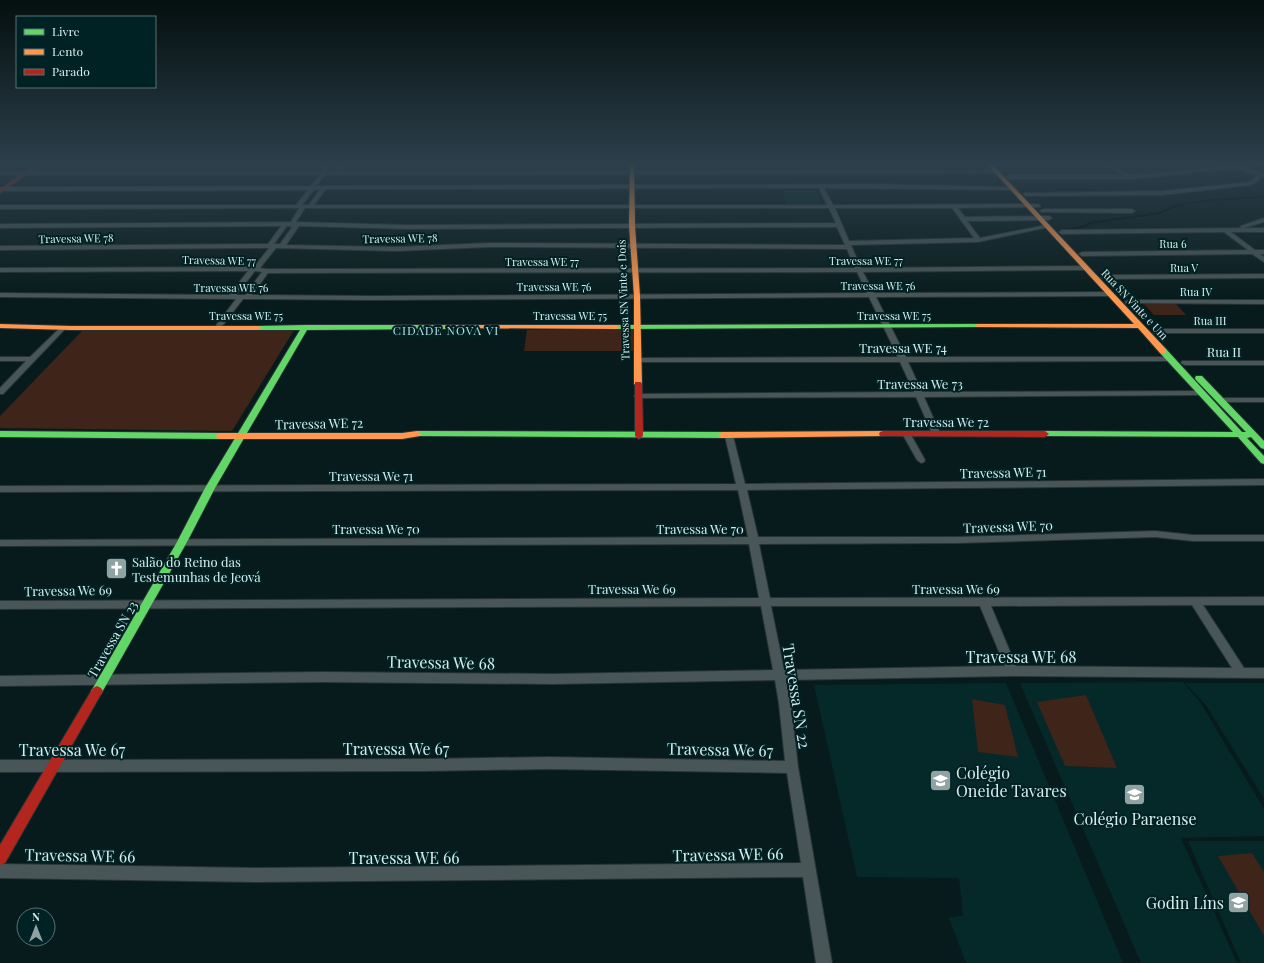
<svg xmlns="http://www.w3.org/2000/svg" width="1264" height="963" viewBox="0 0 1264 963" font-family="'Playfair Display',serif">
<style>
.built{fill:#052829}
.green{fill:#3e2419}
.lines{fill:none;stroke-linecap:round;stroke-linejoin:round}
.stream{stroke:#02090a;stroke-width:2}
.street-casing{stroke:#283334;stroke-width:2}
.fast-casing{stroke:#283334;stroke-width:2}
.slow-casing{stroke:#283334;stroke-width:2}
.jam-casing{stroke:#283334;stroke-width:2}
.street{fill:#495657;fill-rule:evenodd}
.fast{fill:#63d668;fill-rule:evenodd}
.slow{fill:#ff974d;fill-rule:evenodd}
.jam{fill:#b3261e;fill-rule:evenodd}
.labels{text-anchor:middle;dominant-baseline:central;stroke-width:4;stroke-linejoin:round;paint-order:stroke}
.far-street-label{font-size:11px;fill:#d9ecec;stroke:#002224}
.far-neighbourhood-label{font-size:12px;letter-spacing:1px;fill:#b8dedf;stroke:#002224}
.street-label{font-size:13px;fill:#d9ecec;stroke:#002224}
.poi-label{font-size:13px;fill:#d9ecec;stroke:#002224;text-anchor:start}
.near-street-label{font-size:16px;fill:#d9ecec;stroke:#002224}
.near-poi-label{font-size:16px;fill:#d9ecec;stroke:#002224;text-anchor:start}
</style>
<rect width="100%" height="100%" fill="#081b1c"/>
<path class="built" d="M782,190L816,191L822,204H787Z
M1183,682L1200,702L1264,809V836L1181,838L1237,963H1141L1020,683Z
M1006,683L1123,963H966L949,918L963,915L959,878L857,877L814,685Z
M1185,683H1264V799L1206,705Z
M1188,841H1264V963H1241Z"/>
<path class="green" d="M1144,304H1176L1186,315H1154Z
M633,329L634,351H524L527,330Z
M294,330L232,431L0,428V416L82,331Z
M1086,695L1117,768L1065,766L1037,702Z
M972,699L1005,705L1018,757L978,752Z
M1252,853L1264,872V936L1218,856Z"/>
<g class="lines">
<path class="stream" d="M1067,230L1082,227L1090,223L1160,213L1177,205L1212,200L1264,197"/>
<defs>
<path id="street" d="M328,163H332L326,171H335L341,163H345L340,171L998,170L999,171L996,173L325,175L316,186L880,184L1012,187L1014,188V190L824,188L833,205L1038,204L1040,205V207L958,208L965,217L1049,216L1052,218L1049,220L967,221L980,238L1046,225L1049,227L978,242L851,245L861,268L1085,266L1088,268L1085,270L863,272L874,293L1109,292L1112,294L1109,296L876,297L906,357H1168L1172,359L1168,361L908,362L922,392L1201,391L1205,393L1201,395L924,397L940,433L936,436L932,433L916,397L638,398L634,396L638,394L914,392L900,362H638L634,360L638,358L898,357L869,297L373,300L243,299L220,329L218,330L214,328L236,299L0,297V293L229,295L248,271L0,272V268L254,267L269,248L0,250V246L268,244L281,226L0,228V224L291,222L299,208L0,209V205H296L308,190L0,191V187L311,186L320,175H0V171H321ZM819,188L827,205H314L326,189ZM320,189L309,205H302L314,190ZM305,208H829L836,223L407,225L296,222ZM835,208H952L974,238L849,241ZM287,226L292,227L280,244H274ZM299,226L407,229L837,227L845,245L489,243L396,247L286,245ZM489,247L847,249L855,268L266,269L260,268L276,248L396,251ZM255,271L262,272L245,295H236ZM857,272L867,293L373,296L252,295L268,273Z
M1098,163H1104L1130,174V175L1227,166L1225,165L1228,163L1264,173V177L1261,176L1259,180L1251,185L1162,195L1026,196L1024,195V193L1162,191L1250,182L1257,175L1234,168L1137,179H1009L1006,177L1009,175H1125Z
M1257,163H1264V165L1257,164Z
M1043,209H1132L1135,211L1132,213L1041,212L1040,211Z
M1264,218V222L1244,228H1264V232H1231L1255,250H1264V254H1260L1264,257V262L1252,254L1082,256L1079,254L1082,252L1248,250L1224,232L1062,234L1059,232L1062,230L1242,228L1240,227L1241,226Z
M1264,274V278L1104,279L1101,277L1104,275Z
M1128,300H1264V304L1126,303L1125,302Z
M63,326L67,328L65,329L3,394H0V388L26,361H0V357H30L61,327Z
M1153,329H1264V333H1153Z
M1182,361H1264V365H1185L1181,363Z
M1218,398H1264V402H1218L1217,400Z
M907,432L911,435L925,460L924,462L921,463L917,460L903,435Z
M729,433L733,436L745,484L1264,479V485L747,490L758,537H957L1155,531L1193,535H1264V541H1193L1155,537L957,543L759,544L770,598L1264,597V605H1203L1244,668H1264V678L1012,676L786,680L791,704L798,767L832,963H816L803,877L256,882L0,878V864L256,868L801,863L787,773L548,769L426,771L0,772V760L426,759L548,757L785,761L779,704L775,680L553,684L323,682L0,686V676L323,672L553,674L773,670L761,606L0,609V601L759,598L749,544L0,546V540L748,537L738,490L0,492V486L736,484L725,436ZM1192,605L1232,668L1016,666L991,606ZM771,606H980L1005,666L784,670Z"/>
<path id="fast" d="M978,324L982,326L980,327L616,329L612,327L616,325Z
M305,325H447L451,327L447,329L307,330L215,488L187,542L101,694L97,696L93,694L91,691L93,688L177,542L205,488L300,330H258L254,328L258,326Z
M1160,349H1166L1242,432H1246L1196,380L1195,378L1196,376H1202L1264,441V449L1261,448L1251,437L1247,438L1264,456V464L1261,463L1238,437L1042,436L1041,434L1045,431L1233,432L1160,353Z
M0,431L219,433L223,436L219,439L0,437Z
M417,431L722,432L726,435L722,438L414,436L413,434Z"/>
<path id="slow" d="M630,163H634L635,226L640,296L642,384L638,386L634,384V296L629,226Z
M986,163H991L1166,349V353H1160L1138,328L976,327L974,326L978,324H1134Z
M0,324L71,326H258L262,328L258,330H71L0,328Z
M447,325H616L620,327L616,329L445,328L443,327Z
M417,431L421,434L420,436L402,439H219L215,436L219,433H402Z
M883,431L886,432L887,434L886,436L722,438L718,435L722,432Z"/>
<path id="jam" d="M38,163H43L0,193V189Z
M635,382H641L642,384L643,436L639,439L635,436Z
M883,431H1045L1049,434L1045,437L880,436L879,434L880,432Z
M97,686L101,688L103,691L101,694L5,863L0,865V845L93,688Z"/>
</defs>
<use href="#street" class="street-casing"/>
<use href="#fast" class="fast-casing"/>
<use href="#slow" class="slow-casing"/>
<use href="#jam" class="jam-casing"/>
<use href="#street" class="street"/>
<use href="#fast" class="fast"/>
<use href="#slow" class="slow"/>
<use href="#jam" class="jam"/>
</g>
<linearGradient id="sky" x2="0" y2="1"><stop stop-color="#040f0f"/><stop offset="0.55" stop-color="#2c3f4b"/><stop offset="1" stop-color="#2c3f4b" stop-opacity="0"/></linearGradient>
<rect width="1264" height="298" fill="url(#sky)"/>
<defs>
<symbol id="church-square" viewBox="-11 -11 22 22"><rect x="-9" y="-9" width="18" height="18" rx="4" fill="#90a3a3" stroke="#002224"/><path d="M-1.2-6h2.4v3.5h3.3v2.4h-3.3V6h-2.4V-.1h-3.3v-2.4h3.3Z" fill="#fff"/></symbol>
<symbol id="school-square" viewBox="-11 -11 22 22"><rect x="-9" y="-9" width="18" height="18" rx="4" fill="#90a3a3" stroke="#002224"/><path d="M0-5L7-2L0 1L-7-2ZM-4 1L0 2.5L4 1V4Q0 6-4 4Z" fill="#fff"/></symbol>
</defs>
<g fill-rule="evenodd">
<use href="#church-square" x="104" y="556" width="25" height="25"/>
<use href="#school-square" x="928" y="768" width="25" height="25"/>
<use href="#school-square" x="1122" y="782" width="25" height="25"/>
<use href="#school-square" x="1226" y="890" width="25" height="25"/>
</g>
<g class="labels">
<g class="far-street-label">
<text transform="translate(76 238) rotate(-1)">Travessa WE 78</text>
<text transform="translate(400 238) rotate(-1)">Travessa WE 78</text>
<text x="1173" y="243">Rua 6</text>
<text transform="translate(219 260) rotate(1)">Travessa WE 77</text>
<text x="866" y="260">Travessa WE 77</text>
<text x="542" y="261">Travessa WE 77</text>
<text x="1184" y="267">Rua V</text>
<text x="878" y="285">Travessa WE 76</text>
<text x="554" y="286">Travessa WE 76</text>
<text x="231" y="287">Travessa WE 76</text>
<text x="1196" y="291">Rua IV</text>
<text transform="translate(623 300) rotate(-92)">Travessa SN Vinte e Dois</text>
<text transform="translate(1135 304) rotate(47)">Rua SN Vinte e Um</text>
<text x="246" y="315">Travessa WE 75</text>
<text x="570" y="315">Travessa WE 75</text>
<text x="894" y="315">Travessa WE 75</text>
<text x="1210" y="320">Rua III</text>
</g>
<g class="far-neighbourhood-label">
<text x="446" y="330">CIDADE NOVA VI</text>
</g>
<g class="street-label">
<text x="903" y="347">Travessa WE 74</text>
<text x="1224" y="351">Rua II</text>
<text x="920" y="383">Travessa We 73</text>
<text x="946" y="421">Travessa We 72</text>
<text transform="translate(319 423) rotate(-1)">Travessa WE 72</text>
<text transform="translate(1003 472) rotate(-1)">Travessa WE 71</text>
<text x="371" y="475">Travessa We 71</text>
<text transform="translate(1008 526) rotate(-2)">Travessa WE 70</text>
<text x="376" y="528">Travessa We 70</text>
<text x="700" y="528">Travessa We 70</text>
<text x="632" y="588">Travessa We 69</text>
<text x="956" y="588">Travessa We 69</text>
<text transform="translate(68 590) rotate(-1)">Travessa We 69</text>
<text transform="translate(112 639) rotate(-60)">Travessa SN 23</text>
</g>
<g class="poi-label">
<text x="132" y="561">Salão do Reino das<tspan x="132" dy="15">Testemunhas de Jeová</tspan></text>
</g>
<g class="near-street-label">
<text x="1021" y="656">Travessa WE 68</text>
<text transform="translate(441 662) rotate(1)">Travessa We 68</text>
<text transform="translate(797 696) rotate(81)">Travessa SN 22</text>
<text x="396" y="748">Travessa We 67</text>
<text x="72" y="749">Travessa We 67</text>
<text transform="translate(720 749) rotate(1)">Travessa We 67</text>
<text transform="translate(728 854) rotate(-1)">Travessa WE 66</text>
<text transform="translate(80 855) rotate(1)">Travessa WE 66</text>
<text x="404" y="857">Travessa WE 66</text>
</g>
<g class="near-poi-label">
<text x="956" y="772">Colégio<tspan x="956" dy="18">Oneide Tavares</tspan></text>
<text x="1135" y="818" text-anchor="middle">Colégio Paraense</text>
<text x="1224" y="902" text-anchor="end">Godin Líns</text>
</g>
</g>
<rect x="16" y="16" width="140" height="72" fill="#002224" stroke="#577374"/>
<rect x="24" y="29" width="20" height="6" fill="#63d668" stroke="#577374"/>
<text x="52" y="36" font-size="12" fill="#d9ecec">Livre</text>
<rect x="24" y="49" width="20" height="6" fill="#ff974d" stroke="#577374"/>
<text x="52" y="56" font-size="12" fill="#d9ecec">Lento</text>
<rect x="24" y="69" width="20" height="6" fill="#b3261e" stroke="#577374"/>
<text x="52" y="76" font-size="12" fill="#d9ecec">Parado</text>
<g transform="translate(36 927)"><circle r="19" fill="#002224" stroke="#577374"/>
<path d="M0-3L7 15L0 10L-7 15Z" fill="#90a3a3"/>
<text y="-6" font-size="11" font-weight="bold" text-anchor="middle" fill="#d9ecec">N</text>
</g>
</svg>
